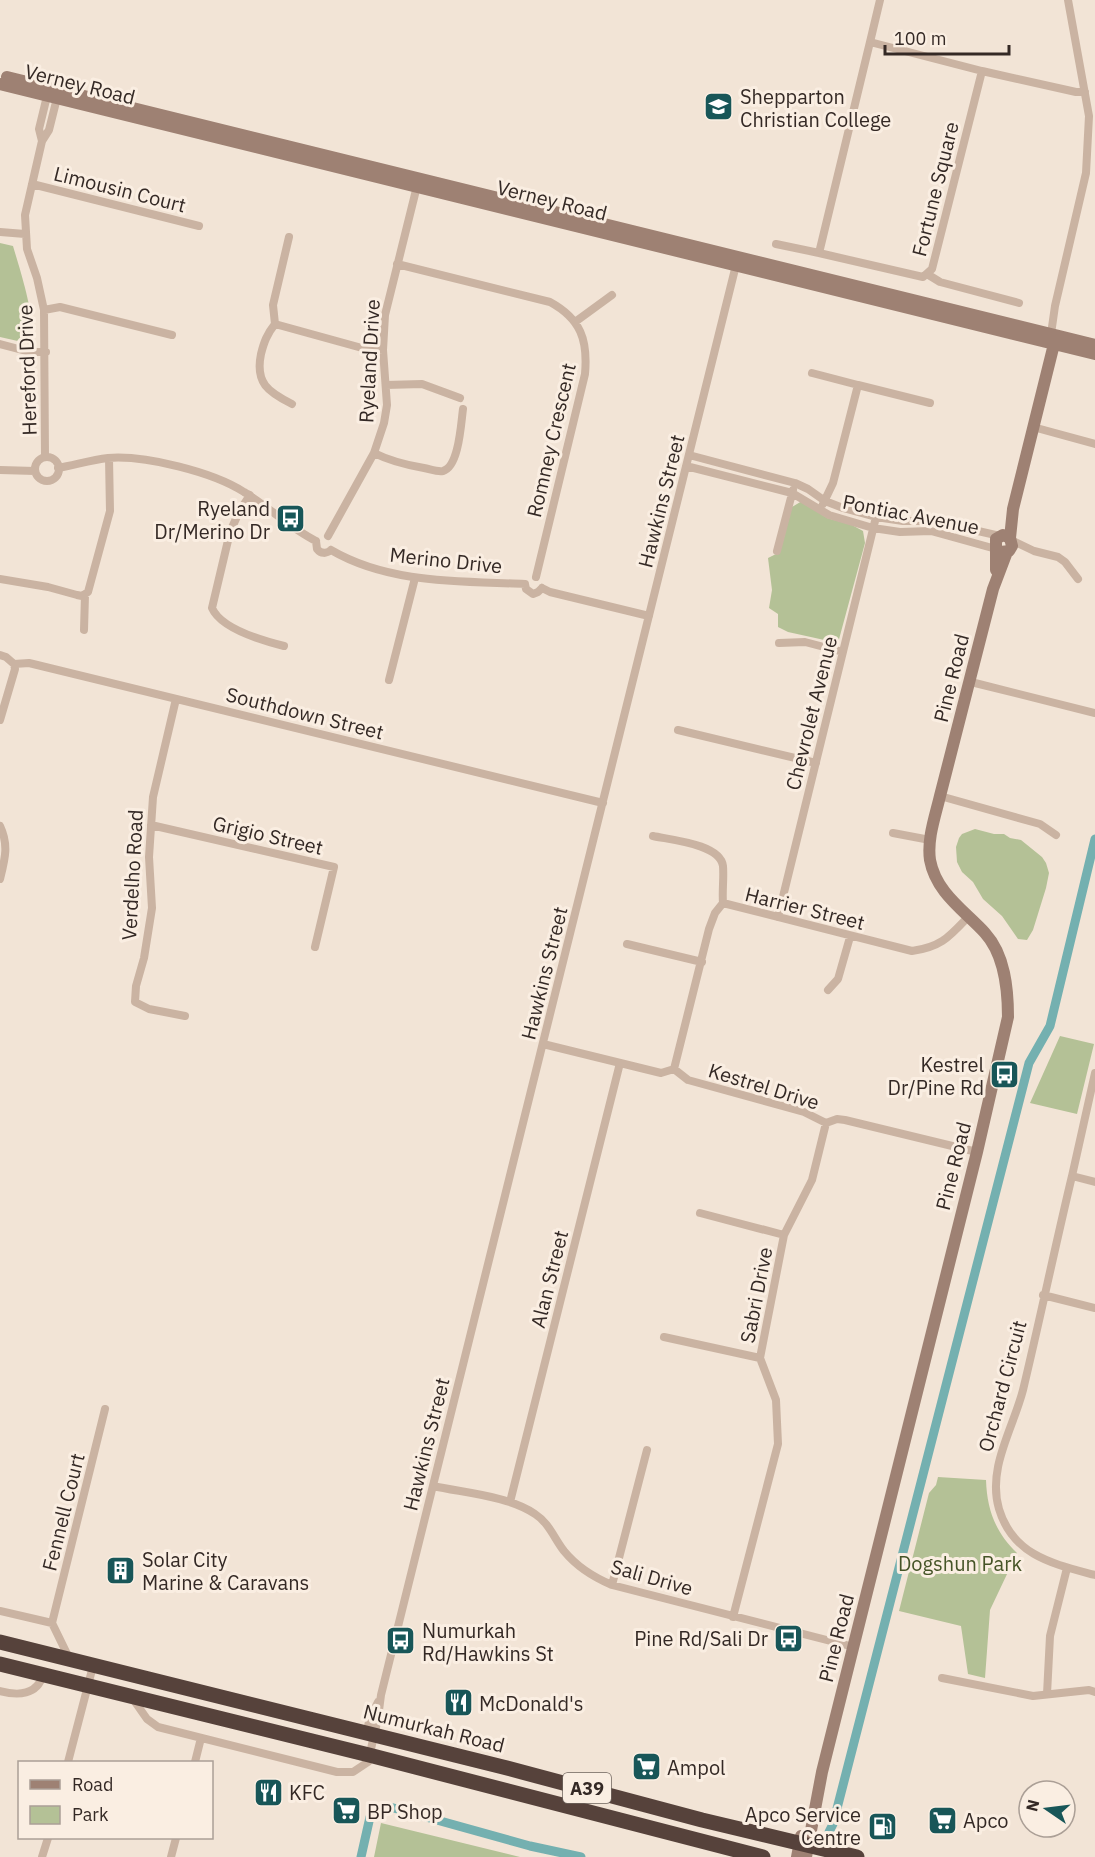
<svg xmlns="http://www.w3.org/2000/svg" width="1095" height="1857" viewBox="0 0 1095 1857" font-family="'IBM Plex Sans',sans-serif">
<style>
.green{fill:#b4c196}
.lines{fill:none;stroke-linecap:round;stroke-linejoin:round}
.canal{stroke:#74b0b0;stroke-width:9}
.street{stroke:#cab3a2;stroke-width:8}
.secondary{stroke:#9e8173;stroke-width:12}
.highway{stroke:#56423b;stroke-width:15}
.labels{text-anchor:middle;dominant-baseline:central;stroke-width:6;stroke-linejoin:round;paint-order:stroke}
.shield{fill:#faeee2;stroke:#6f645e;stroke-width:1.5}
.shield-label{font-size:18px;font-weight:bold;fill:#342925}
.street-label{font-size:20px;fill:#342925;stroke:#faeee2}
.poi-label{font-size:20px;fill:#342925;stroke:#faeee2;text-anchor:start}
.park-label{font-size:20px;fill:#455427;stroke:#faeee2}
</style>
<rect width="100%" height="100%" fill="#f2e4d6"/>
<path class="green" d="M0,243L13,246C20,270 37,321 31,344L0,337Z
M802,501L827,518L852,525L863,531L865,543L838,643L788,632L778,627V614L769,608L772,590L768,558L780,552L792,507Z
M975,829L994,834H1004L1010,838L1021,840L1042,857L1046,863L1049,873L1046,888L1033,930L1027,940L1018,939L1002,916L983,899L973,882L962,872L957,862L956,847L959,838L962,834Z
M1060,1036L1094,1044L1077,1114L1030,1103Z
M938,1477L986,1480C987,1509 995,1532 1017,1553L990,1610L985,1678L968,1674L961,1626L899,1611L929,1493L936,1485Z
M381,1823L520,1857H374Z"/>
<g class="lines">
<path class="canal" d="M829,1832L833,1824L1029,1063L1050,1026L1095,839
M361,1857L370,1817L390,1807L530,1846L581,1857"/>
<path class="street" d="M880,0L870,42L982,71L1076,92H1085
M870,42L819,253L923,277L932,269L982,71
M42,141L39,129L48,92
M32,184L199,226
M0,232L25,234
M289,237L273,305L275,324L362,348L383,350
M776,244L819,253
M397,264L550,302C581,319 588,340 585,374L536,577
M927,274L940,282L1019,303
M44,310L60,307L172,335
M575,322L612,295
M275,324C267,334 264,342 261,354C255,383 268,392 292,404
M1051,334L1055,306L1086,173L1089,116L1068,0
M0,344L30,352H46
M812,373L858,385L833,483L823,504
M386,385L422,384L460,398
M858,385L930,403
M1033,427L1095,444
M374,453C390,461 406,465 424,468C430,469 437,472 443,471C459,467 461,423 463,409
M689,455L795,483L808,489L825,501L843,508L876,517L903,521H934L1000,536
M45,457L44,310L37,278L27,249L25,215L42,141L49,130L58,94
M35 469a12 12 0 1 1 24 0a12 12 0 1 1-24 0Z
M686,466L792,493L829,515L873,528L900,532L931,531L996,549
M58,468C75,465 91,460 108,458C145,455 213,472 244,492C269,507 290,528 316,541
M0,470L35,471
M250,495L239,512L230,532L212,608C221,629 264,641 284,646
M328,536L374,453L384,423L387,405L383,350L385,315L418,182
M1011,540L1034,551L1058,557L1065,562L1078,579
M316,541L317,549C321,554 326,554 331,550
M331,550C389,584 460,581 525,584
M777,551L793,490
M0,579L48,587L77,595L82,596L88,592L110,511L109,458
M525,584L526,589L533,594L538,592L542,588
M542,588L550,592L649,616
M84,630L85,595
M779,643L805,642L843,652
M0,655L6,657L14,664L29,663L603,803
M389,680L415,578
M971,682L1095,713
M176,699L153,797L149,857L152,908L144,958L136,986L135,1002L149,1009L185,1016
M0,720L15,669L14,664
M678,730L816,763
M940,796L1040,824L1056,835
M151,825L334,867L315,947
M0,826C9,845 5,859 0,879
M893,833L930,840
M653,836C671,840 720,844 723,866C724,878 722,891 723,903
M778,917L876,517
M627,944L702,962
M828,990L838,979L850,937
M543,1044L661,1073L674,1069L688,1080L804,1112L826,1123L837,1119L845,1120L977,1152
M674,1069L709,929L715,913L723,903L912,951C941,947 949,937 968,917
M1072,1176L1095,1073
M1095,1182L1072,1176C1055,1247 1040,1319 1023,1390C1013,1429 987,1468 999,1509C1013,1556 1054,1564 1095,1575
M700,1213L784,1235
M1043,1295L1095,1308
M664,1337L760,1358
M433,1486C465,1493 509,1496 535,1514C549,1523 554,1538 564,1551C577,1567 593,1577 612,1585L854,1647
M510,1502L620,1063
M612,1585L647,1450
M0,1611L52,1623
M733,1617L778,1444L776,1400L760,1358L784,1235L812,1180L826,1123
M52,1623L105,1409
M52,1623L70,1660
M942,1678L1033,1696L1089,1690L1095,1692
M0,1691C18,1696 37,1695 43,1675
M1047,1694L1050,1636L1067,1568
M133,1699L147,1719L158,1727L337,1772H353L368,1762L378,1718L381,1695L737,261
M366,1734L370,1718L378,1702
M68,1762L93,1666
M195,1762L201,1738
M42,1857L48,1838
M171,1857L176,1838"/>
<path class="secondary" d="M7,77L1095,345
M0,84L1095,354
M1010,538L1013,509L1056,336
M996,570V539L1003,535L1010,538L1012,546L1009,551L1001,552L996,549
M797,1857L801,1836
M806,1857L822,1772L977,1152L1008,1017C1008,989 1005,955 985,933C965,911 936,893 930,860C927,839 935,817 940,796L993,589L1007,552"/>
<path class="highway" d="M0,1642L503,1767L702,1820L857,1857
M0,1664L369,1755L763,1857"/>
</g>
<defs>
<symbol id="school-square" viewBox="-11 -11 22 22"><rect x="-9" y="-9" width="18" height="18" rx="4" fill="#185658" stroke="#faeee2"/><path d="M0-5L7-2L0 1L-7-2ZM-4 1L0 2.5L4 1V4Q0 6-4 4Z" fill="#fff"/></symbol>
<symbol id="bus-square" viewBox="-11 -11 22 22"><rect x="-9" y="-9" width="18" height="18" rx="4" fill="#185658" stroke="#faeee2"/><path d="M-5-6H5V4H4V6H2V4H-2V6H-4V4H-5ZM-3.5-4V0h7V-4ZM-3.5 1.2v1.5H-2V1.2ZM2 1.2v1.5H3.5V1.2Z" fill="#fff"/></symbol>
<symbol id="building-square" viewBox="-11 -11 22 22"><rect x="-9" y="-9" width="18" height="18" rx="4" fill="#185658" stroke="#faeee2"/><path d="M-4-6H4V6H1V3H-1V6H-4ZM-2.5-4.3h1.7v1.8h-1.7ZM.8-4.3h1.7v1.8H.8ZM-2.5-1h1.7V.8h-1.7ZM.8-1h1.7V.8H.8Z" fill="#fff"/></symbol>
<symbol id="restaurant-square" viewBox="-11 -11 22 22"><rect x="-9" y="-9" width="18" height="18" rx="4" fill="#185658" stroke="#faeee2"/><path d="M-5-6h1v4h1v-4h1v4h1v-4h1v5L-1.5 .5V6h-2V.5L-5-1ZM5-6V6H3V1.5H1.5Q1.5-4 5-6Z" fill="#fff"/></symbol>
<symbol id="supermarket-square" viewBox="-11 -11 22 22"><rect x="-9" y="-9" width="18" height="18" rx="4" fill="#185658" stroke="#faeee2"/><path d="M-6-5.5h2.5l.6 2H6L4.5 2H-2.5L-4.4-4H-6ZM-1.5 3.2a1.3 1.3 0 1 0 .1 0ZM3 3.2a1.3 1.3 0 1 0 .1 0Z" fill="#fff"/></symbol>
<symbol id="fuel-square" viewBox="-11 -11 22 22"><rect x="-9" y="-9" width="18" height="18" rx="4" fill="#185658" stroke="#faeee2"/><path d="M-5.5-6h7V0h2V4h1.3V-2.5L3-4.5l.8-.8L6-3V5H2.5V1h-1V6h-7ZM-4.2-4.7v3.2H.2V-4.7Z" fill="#fff"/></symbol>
</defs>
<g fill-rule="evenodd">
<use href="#school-square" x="702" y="90" width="33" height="33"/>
<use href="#bus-square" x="274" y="502" width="33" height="33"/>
<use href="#bus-square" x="988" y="1058" width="33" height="33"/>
<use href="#building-square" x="104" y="1554" width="33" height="33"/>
<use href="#bus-square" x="772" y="1622" width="33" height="33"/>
<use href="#bus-square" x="384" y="1624" width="33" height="33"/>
<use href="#restaurant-square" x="442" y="1686" width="33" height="33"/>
<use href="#supermarket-square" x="630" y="1750" width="33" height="33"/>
<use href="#restaurant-square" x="252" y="1776" width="33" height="33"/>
<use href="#supermarket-square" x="330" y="1794" width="33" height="33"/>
<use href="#supermarket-square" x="926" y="1804" width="33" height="33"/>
<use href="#fuel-square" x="866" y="1810" width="33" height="33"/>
</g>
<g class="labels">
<rect class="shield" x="563" y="1773" width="48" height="30" rx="4.5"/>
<g class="shield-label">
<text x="587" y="1788">A39</text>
</g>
<g class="street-label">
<text transform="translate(80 84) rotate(14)">Verney Road</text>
<text transform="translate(120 189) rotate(14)">Limousin Court</text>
<text transform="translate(935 189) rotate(-76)">Fortune Square</text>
<text transform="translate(552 200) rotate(14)">Verney Road</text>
<text transform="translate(369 361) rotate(-87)">Ryeland Drive</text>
<text transform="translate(27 370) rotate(-92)">Hereford Drive</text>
<text transform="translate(551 440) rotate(-77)">Romney Crescent</text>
<text transform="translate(661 501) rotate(-76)">Hawkins Street</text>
<text transform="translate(911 514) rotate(11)">Pontiac Avenue</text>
<text transform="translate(446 560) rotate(6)">Merino Drive</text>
<text transform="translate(951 678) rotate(-76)">Pine Road</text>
<text transform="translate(305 713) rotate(14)">Southdown Street</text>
<text transform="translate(811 713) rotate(-76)">Chevrolet Avenue</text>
<text transform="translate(268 835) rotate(13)">Grigio Street</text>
<text transform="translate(132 875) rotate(-87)">Verdelho Road</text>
<text transform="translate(805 908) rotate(14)">Harrier Street</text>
<text transform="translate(544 973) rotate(-76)">Hawkins Street</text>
<text transform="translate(764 1086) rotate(17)">Kestrel Drive</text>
<text transform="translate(953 1166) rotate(-76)">Pine Road</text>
<text transform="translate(549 1279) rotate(-76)">Alan Street</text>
<text transform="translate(756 1295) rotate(-79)">Sabri Drive</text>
<text transform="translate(1002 1386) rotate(-75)">Orchard Circuit</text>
<text transform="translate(426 1444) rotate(-76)">Hawkins Street</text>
<text transform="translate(63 1512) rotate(-76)">Fennell Court</text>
<text transform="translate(652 1577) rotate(16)">Sali Drive</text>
<text transform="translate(836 1638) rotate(-76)">Pine Road</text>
<text transform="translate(434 1728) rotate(14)">Numurkah Road</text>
</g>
<g class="poi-label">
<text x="740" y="96">Shepparton<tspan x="740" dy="23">Christian College</tspan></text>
<text x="270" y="508" text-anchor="end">Ryeland<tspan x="270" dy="23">Dr/Merino Dr</tspan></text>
<text x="984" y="1064" text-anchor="end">Kestrel<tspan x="984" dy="23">Dr/Pine Rd</tspan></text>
<text x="142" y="1559">Solar City<tspan x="142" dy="23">Marine &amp; Caravans</tspan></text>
<text x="422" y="1630">Numurkah<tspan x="422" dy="23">Rd/Hawkins St</tspan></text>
<text x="768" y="1638" text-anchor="end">Pine Rd/Sali Dr</text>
<text x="479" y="1703">McDonald's</text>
<text x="667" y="1767">Ampol</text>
<text x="289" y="1792">KFC</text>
<text x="367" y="1811">BP Shop</text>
<text x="861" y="1814" text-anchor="end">Apco Service<tspan x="861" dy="23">Centre</tspan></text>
<text x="963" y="1820">Apco</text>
</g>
<g class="park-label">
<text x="960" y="1563">Dogshun Park</text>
</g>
</g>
<rect x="18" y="1761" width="195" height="78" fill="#faeee2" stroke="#ab9f96" stroke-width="1.5"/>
<rect x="30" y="1780" width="30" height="9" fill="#9e8173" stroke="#ab9f96" stroke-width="1.5"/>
<text x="72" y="1791" font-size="18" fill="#342925">Road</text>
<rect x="30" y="1806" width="30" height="18" fill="#b4c196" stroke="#ab9f96" stroke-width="1.5"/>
<text x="72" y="1821" font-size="18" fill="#342925">Park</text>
<g transform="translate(1047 1809) rotate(284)"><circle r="28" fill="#faeee2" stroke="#ab9f96" stroke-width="1.5"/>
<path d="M0-4.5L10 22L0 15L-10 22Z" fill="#185658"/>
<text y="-9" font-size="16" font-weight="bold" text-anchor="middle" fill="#342925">N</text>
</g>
<path d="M885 45v9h124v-9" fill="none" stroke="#342925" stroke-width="3"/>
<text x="894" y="45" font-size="18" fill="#342925" stroke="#faeee2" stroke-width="4.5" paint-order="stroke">100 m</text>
</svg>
